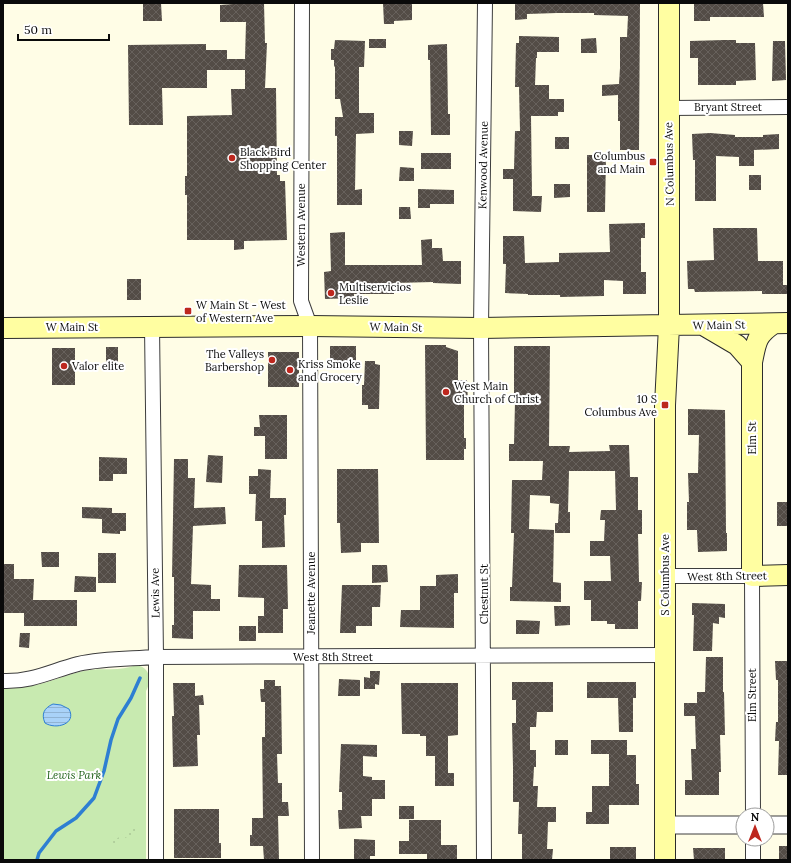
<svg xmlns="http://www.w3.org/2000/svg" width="791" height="863" viewBox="0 0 791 863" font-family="Lora,serif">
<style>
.park{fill:#c8eab0}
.garden{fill:url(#garden-dots)}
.water{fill:url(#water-rules);stroke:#2e7fd2}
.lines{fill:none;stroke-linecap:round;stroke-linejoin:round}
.stream{stroke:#2e7fd2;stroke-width:3.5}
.building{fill:url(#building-cross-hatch)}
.minor-casing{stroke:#3d3d3d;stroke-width:16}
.tertiary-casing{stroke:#3d3d3d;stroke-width:19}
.secondary-casing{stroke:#2c2c2c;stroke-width:22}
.minor{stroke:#fff;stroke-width:14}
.tertiary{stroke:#fff;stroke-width:17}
.secondary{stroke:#fffea1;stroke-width:20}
.poi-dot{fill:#bd271e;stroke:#fff;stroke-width:1.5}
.labels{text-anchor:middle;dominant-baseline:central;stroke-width:4;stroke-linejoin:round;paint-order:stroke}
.street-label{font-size:11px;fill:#0a0a0a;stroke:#fff}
.poi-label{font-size:11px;fill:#0a0a0a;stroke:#fff;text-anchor:start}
.park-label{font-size:11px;font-style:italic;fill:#216219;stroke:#fff}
</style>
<defs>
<pattern id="garden-dots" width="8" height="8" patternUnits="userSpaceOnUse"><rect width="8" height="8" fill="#c8eab0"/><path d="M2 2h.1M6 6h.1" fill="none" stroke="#aac796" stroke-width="1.8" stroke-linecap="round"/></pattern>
<pattern id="water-rules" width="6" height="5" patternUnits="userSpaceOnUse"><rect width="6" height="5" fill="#a9d2f8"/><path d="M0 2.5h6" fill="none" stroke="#90b3d3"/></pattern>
<pattern id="building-cross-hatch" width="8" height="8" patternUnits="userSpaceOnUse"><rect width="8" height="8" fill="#534c46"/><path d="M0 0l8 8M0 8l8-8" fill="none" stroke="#67615c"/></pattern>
</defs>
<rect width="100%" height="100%" fill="#fffde6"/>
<path class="park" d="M136,665C150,667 152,680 146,691V860H3V689C15,688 28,687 40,684C55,680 69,674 84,671C101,667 121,672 136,665Z"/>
<path class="garden" d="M136,827V832L111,846V842Z"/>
<path class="water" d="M53,704L61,705L69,709C77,724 56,730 45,723C41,714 44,708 53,704Z"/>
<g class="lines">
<path class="stream" d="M37,860L39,853L56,831L76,818L94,798L104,771L111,740L118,719L131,698L140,678"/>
</g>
<path class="building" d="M143,3H161L162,21H143Z
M247,3H264L265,43H267L265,88H276L277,175H280V181H285L287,240L244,241V249L234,250V240H187V195H185V176H187V116L232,115L231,89H245V70H207V88H162L163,125H129L128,45L206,44V50H227V59H245L246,22H220V5Z
M383,3H412V20L394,21V24H384Z
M515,3H640L639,150H620V121H618V95L602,96V85L619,84L620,68V37H627L628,16L594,15V13H557L527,14V19L515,20Z
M694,3H763L764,17H710V21H694Z
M519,36L559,37V52H537V58H536L535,85H549V99H564V112H558V116H531L532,196H542L541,212L513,211V179H503V169H514L515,131H520L519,87H515L516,43H519Z
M596,38L597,53H581V39Z
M369,39H386V48H369Z
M335,40L365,41L364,67H359V113H374V133L356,134L355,190L362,189V205H337V136H335V117H343L340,99H335V67L334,66V60H331V49H334Z
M724,40H736V43H755L756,80L736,81V85H698V58H690V41Z
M773,41H785L786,80L772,81Z
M447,44L448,114H450V135H431L430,60H428V45Z
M399,131H413L412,146L399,145Z
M710,133L735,135V137H763V135L779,134V149L754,150V166H739V157L716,156V201H695V160H693L692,134Z
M555,137H569V149H555Z
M421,153H451V169H421Z
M587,155H606L605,212H587Z
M400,167L414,168V181H399Z
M749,175H761V190H749Z
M554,184H570V197L554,198Z
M418,189L454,190V204H430V208H418Z
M399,207H410L411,219H399Z
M645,223V238H641V272H646V294H623V281L604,280V296L560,297V295H528V294L505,293L506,264H503V236H524L525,263L559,262V253L610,252L609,224Z
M713,228H757L758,261H783V285H787V294H762V291L695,292L694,289H688L687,261L714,260Z
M345,232V265H422L421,240L432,239V248H442L443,261H461V284L433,283V282L394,283V294H354V298L325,299L324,272L331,271L330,233Z
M127,279H141V300H127Z
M425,345H446V347L458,351V380H467L468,404H464V438H466V449H464V460H426Z
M330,346H356V362H330Z
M514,346H550L549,446H570L569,452L610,451L609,445H629L630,477H638V510H642V534H638L639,582H642L641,601H638V629H615V624H607V621H591V600H584V581H611L610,556H590V541H604L605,520H600L601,510H616L615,471H569L568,512H570V533H555V523H558L559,504L550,503V496L530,495L529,529L554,530L553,582L561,583V602L510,601V587H512L514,533H511L512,480H542L543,461H509V444H514L515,402H514Z
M106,347H118V365H106Z
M52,348H75V385H52Z
M268,352H299V387H268Z
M365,361H375V364L380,365L379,409H368V405H362V385H364Z
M688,409L725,410L726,533H727V551L698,552L697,530H687V502H689L688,473H698L699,435H688Z
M259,415H287V459H265V436H254V427H260Z
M208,455L223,456L222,483L206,482Z
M99,457L127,458V474H113V481H99Z
M174,459H188V478H195L194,508L225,507L226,524L193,526L191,584L211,585V599H220V611H193V639L172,638V625H174V577H172Z
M258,469L271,470L270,498H286V515H284L285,547L262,548V521H255L256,494H249V476H258Z
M337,469H378L379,543H361V552L341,553L340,523H337Z
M777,502H788V526H777Z
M82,507L112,508V513H126V531H120V534L102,533V519L82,518Z
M41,552H59V567H42Z
M98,553H116V583H98Z
M3,564H14V579H34L33,600H77V626H24V613H3Z
M239,565H287L288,609H283V633H258V616H264V598L238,597Z
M372,565H387L388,582L372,583Z
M458,574V593H454V628L400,627L401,610H420V586H436V575Z
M75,576L96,577V592H74Z
M342,585H381L380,607H372V626H356V633H340Z
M692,603L725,604V618L719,617V624L713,623L712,651H693L694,615H692Z
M554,606H570V625L555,626Z
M516,620L540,621L539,634H516Z
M239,626H256V641H239Z
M20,633H30L29,648L19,647Z
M706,657H723V692H724L725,735H720L721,772H719V795H685V780H692L691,749H696L695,716H684V703H697V692H705Z
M775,661H788V775H778L779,741H775L776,722H778V680H776Z
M370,671H380L379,685L375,684V689H364V677L370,678Z
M339,679L360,680V696H338Z
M264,680H275V686H281L282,754H277L278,783H282V802H288L289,816H278L279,860H264L263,846H250V835H252V818H263L262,737H265V702H261L260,689H264Z
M512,682H553V712H537L536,727H530V750H536V767H534L533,786H538L537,807H556V822H548L547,849H553L552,860H522V834H518L519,802H513V767L512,723H516V700H512Z
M587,682H636V698H633V732H619L618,698H587Z
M173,683H195V696L203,695L204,705H199L200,735H197L198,766L173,767L172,716H174Z
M401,683H458V735L448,736V773H454V786H435V756H426V736H420V734H402Z
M555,740H568V755H555Z
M591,740H627V755H636V784H639V805H609V824H586V812H592V786H609V754H591Z
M341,744L377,745V757L363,756V776L372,777V780H385V799H372V816H361L362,828L339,829L338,810H342V792H339Z
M399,806H414V819H399Z
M174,809H219V843H221V858H174Z
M409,820H441V845H457V859H427V854H399V841H409Z
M354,839L375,840V856H370V860H354Z
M779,846H788V860H779Z
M610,847H636V860H610Z
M693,848H725V860H694Z"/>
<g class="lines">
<defs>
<path id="minor" d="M302,3L301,301L310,326L312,860
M669,108L788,107
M152,326L156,657V860
M665,576H752L753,815
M3,681C32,682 51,671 78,664C104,658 130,659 156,657L665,655
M484,860L481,328L485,3
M753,860V839"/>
<path id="tertiary" d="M666,825H743
M767,825H788"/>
<path id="secondary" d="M703,325L737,345L752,362V576L788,575
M3,328L310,326L481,328L788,323
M752,362C756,343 756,335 773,324
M665,860V405L669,326V3"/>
</defs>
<use href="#minor" class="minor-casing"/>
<use href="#tertiary" class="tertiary-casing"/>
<use href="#secondary" class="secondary-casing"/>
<use href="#minor" class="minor"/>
<use href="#tertiary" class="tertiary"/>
<use href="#secondary" class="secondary"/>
</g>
<g class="poi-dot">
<circle cx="232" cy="158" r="4"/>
<rect x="649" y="158" width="8" height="8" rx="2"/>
<circle cx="331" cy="293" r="4"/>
<rect x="184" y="307" width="8" height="8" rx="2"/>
<circle cx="272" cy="360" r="4"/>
<circle cx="64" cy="366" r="4"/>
<circle cx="290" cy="370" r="4"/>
<circle cx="446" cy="392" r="4"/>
<rect x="661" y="401" width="8" height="8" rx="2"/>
</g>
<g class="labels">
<g class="street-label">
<text x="728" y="107">Bryant Street</text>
<text transform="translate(669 164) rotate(-91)">N Columbus Ave</text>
<text transform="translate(483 165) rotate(-89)">Kenwood Avenue</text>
<text transform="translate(301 225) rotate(-90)">Western Avenue</text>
<text transform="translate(719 325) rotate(-1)">W Main St</text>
<text x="72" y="327">W Main St</text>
<text transform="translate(396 327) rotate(1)">W Main St</text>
<text transform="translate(752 438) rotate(-90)">Elm St</text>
<text transform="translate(665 575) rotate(-90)">S Columbus Ave</text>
<text transform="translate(727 576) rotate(-1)">West 8th Street</text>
<text transform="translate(155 593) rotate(-91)">Lewis Ave</text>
<text transform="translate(311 593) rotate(-90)">Jeanette Avenue</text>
<text transform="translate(484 594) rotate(-90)">Chestnut St</text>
<text x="333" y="657">West 8th Street</text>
<text transform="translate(752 695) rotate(-90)">Elm Street</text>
</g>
<g class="poi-label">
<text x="240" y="152">Black Bird<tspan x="240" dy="13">Shopping Center</tspan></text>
<text x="645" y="156" text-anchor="end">Columbus<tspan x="645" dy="13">and Main</tspan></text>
<text x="339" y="287">Multiservicios<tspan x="339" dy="13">Leslie</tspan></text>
<text x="196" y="305">W Main St - West<tspan x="196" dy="13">of Western Ave</tspan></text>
<text x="264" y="354" text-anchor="end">The Valleys<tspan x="264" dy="13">Barbershop</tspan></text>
<text x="298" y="364">Kriss Smoke<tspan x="298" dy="13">and Grocery</tspan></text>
<text x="72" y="366">Valor elite</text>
<text x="454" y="386">West Main<tspan x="454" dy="13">Church of Christ</tspan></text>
<text x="657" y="399" text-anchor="end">10 S<tspan x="657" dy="13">Columbus Ave</tspan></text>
</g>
<g class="park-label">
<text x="74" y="775">Lewis Park</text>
</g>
</g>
<rect width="791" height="863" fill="none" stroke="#0a0a0a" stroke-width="8"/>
<g transform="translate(755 827)"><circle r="19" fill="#ffffff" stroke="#9d9d9d"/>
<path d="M0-3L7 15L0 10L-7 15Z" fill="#bd271e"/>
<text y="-6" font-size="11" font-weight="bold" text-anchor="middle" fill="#0a0a0a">N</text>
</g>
<path d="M18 34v6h91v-6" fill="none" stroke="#0a0a0a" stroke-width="2"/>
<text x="24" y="34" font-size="12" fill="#0a0a0a" stroke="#ffffff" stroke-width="3" paint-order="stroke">50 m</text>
</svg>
